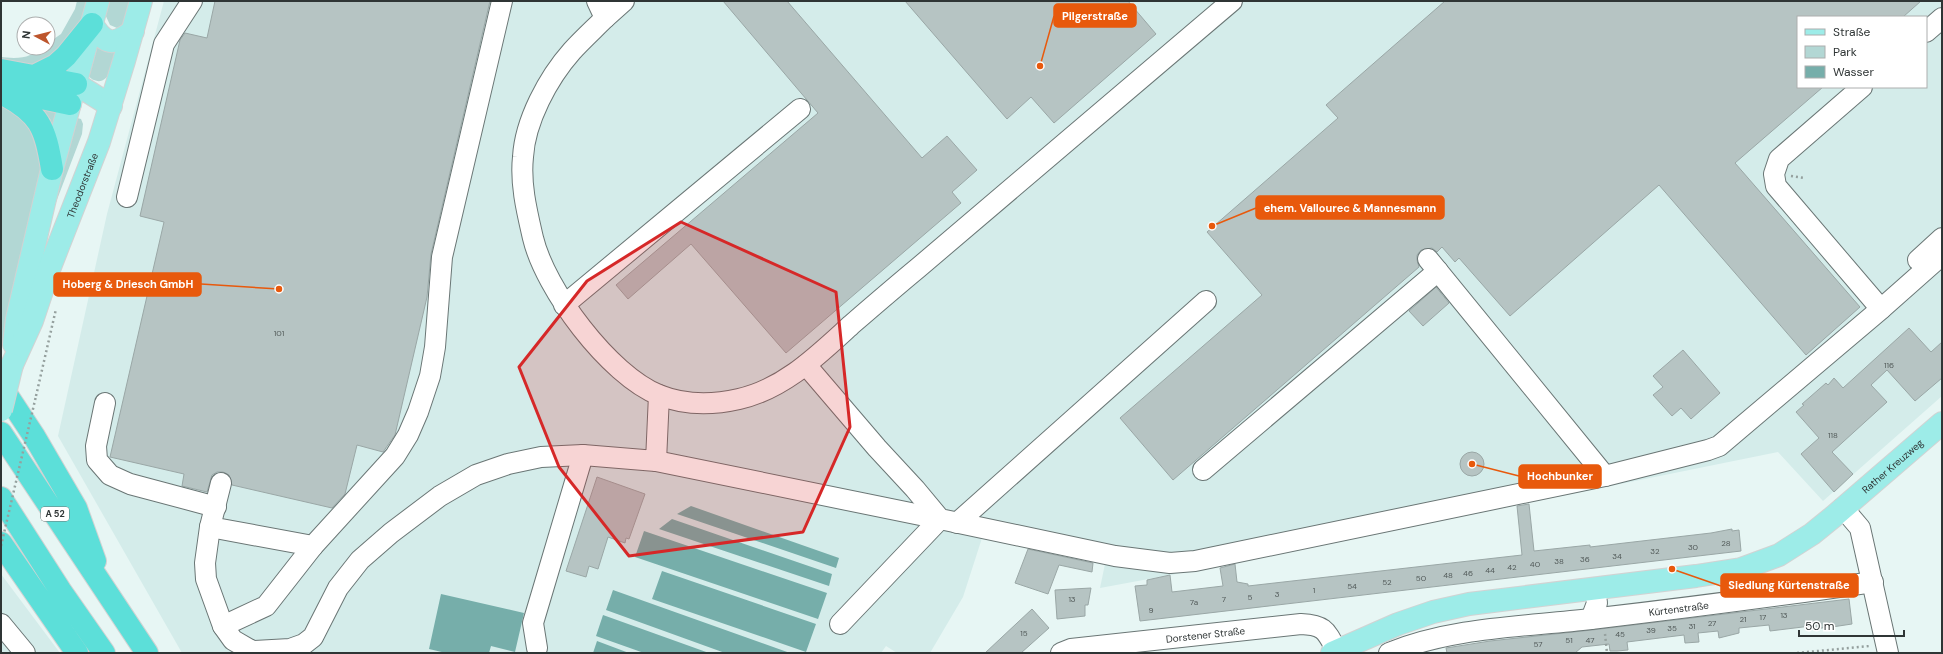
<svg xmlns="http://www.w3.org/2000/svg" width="1943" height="654" viewBox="0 0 1943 654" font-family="'DM Sans',sans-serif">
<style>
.built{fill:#d4ecea;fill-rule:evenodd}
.green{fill:#b2d7d4}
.water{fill:#76aeaa}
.building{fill:#b6c4c3;stroke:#9aa7a6}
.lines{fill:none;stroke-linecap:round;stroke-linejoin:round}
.minor-casing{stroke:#6a7675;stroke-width:22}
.major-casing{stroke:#d1d3d3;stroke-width:24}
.highway-casing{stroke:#d1d3d3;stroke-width:24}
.path{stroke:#95a09e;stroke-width:2.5;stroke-dasharray:2 3;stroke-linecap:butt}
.minor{stroke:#fff;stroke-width:20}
.major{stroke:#9dece8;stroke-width:22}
.highway{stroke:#5cdfd9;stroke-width:22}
.major-bridge-casing{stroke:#d1d3d3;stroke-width:24;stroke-linecap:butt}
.path-bridge{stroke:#95a09e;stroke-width:2.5;stroke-dasharray:2 3;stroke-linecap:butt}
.major-bridge{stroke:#9dece8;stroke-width:22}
.marked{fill:#d62828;fill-opacity:0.2;stroke:#d62828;stroke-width:3;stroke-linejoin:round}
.labels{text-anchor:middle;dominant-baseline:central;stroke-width:3;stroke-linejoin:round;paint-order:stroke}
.number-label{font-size:8px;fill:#515958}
.shield{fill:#fff;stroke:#6d7272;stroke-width:1}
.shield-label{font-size:9px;font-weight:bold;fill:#2f3535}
.street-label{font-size:10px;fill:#2f3535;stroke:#fff}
.leader{fill:none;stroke:#e8590c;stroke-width:1.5}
.callout-dot{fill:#e8590c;stroke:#fff;stroke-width:1.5}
.callout{fill:#e8590c;stroke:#e8590c;stroke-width:1.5}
.callout-label{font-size:11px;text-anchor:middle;font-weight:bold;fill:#fff}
</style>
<rect width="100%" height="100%" fill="#e7f6f4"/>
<path class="built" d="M164,1H1942V396L1823,501L1778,452L1235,562V563L1100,588L1105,564L982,538L963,597L930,653H897L886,646L881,653H182L58,436L107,214ZM1798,17H1926V87H1798Z
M1,574L60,653H1Z"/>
<path class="green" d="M77,1H87L81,27L38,69L1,64V57C9,58 22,59 30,55C38,52 40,48 48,48V43L61,34L75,9Z
M107,1H132L125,24L117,28L110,25L104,12Z
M95,43L119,50C116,60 109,87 94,80C90,79 87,74 87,70C87,62 92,51 95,43Z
M37,103L63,109L54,130L50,119Z
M1,104L26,115L45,169L1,352Z
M77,118L81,119L83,124L82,134L50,218L45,255L29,305L55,184Z"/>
<path class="water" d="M691,506L839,558L836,568L677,514Z
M672,519L832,574L829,586L659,529Z
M644,531L827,593L818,619L635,557Z
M662,571L816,624L806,652L652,599Z
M613,590L790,653H725L606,610Z
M441,594L524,613L515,652L491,646L489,653H446L429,649Z
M603,615L709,653H644L596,636Z
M597,641L629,653H593Z"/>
<path class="building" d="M215,1H490L431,254L427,297L395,435L383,452L357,445L345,494L332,508L232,485L229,475L223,472H217L212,475L207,492L182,486L184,474L110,457L164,222L140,216L180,40L185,33L207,38Z
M723,1H787L922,158L947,136L977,170L952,192L961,203L786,353L691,244L628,299L616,285L818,113Z
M905,1H1128L1156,34L1054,123L1031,97L1007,119Z
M1445,1H1921L1903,17H1798V87H1823L1735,163L1860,307L1806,355L1659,185L1510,316L1459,258L1455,262L1442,247L1437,252L1432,248L1421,250L1417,255V260L1419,267L1173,480L1120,418L1262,295L1207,232L1338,118L1326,105Z
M1436,287L1449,303L1423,326L1409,311Z
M1909,328L1931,352L1942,342V378L1915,401L1887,370L1871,385L1887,402L1832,452L1853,474L1834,492L1801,454L1819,438L1796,412L1804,405L1802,404L1826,383L1828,385L1834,378L1843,388Z
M1683,350L1720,393L1691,419L1681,408L1672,416L1653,395L1663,387L1653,376Z
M1460 464a12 12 0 1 1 24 0a12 12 0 1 1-24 0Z
M597,477L645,494L629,539L626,538L625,543L608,537L598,569L589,566L586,577L566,571Z
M1529,504L1534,551L1590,545V547L1711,533L1732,529V531L1739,530L1741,551L1140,621L1135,586L1147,585V580L1170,575L1172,592L1223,586L1220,568L1235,564L1237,582L1248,584V586L1522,555L1517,506Z
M1028,549L1093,563L1092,572L1059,565L1048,594L1015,583Z
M1091,588L1088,605H1085V616L1057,619L1055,590Z
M1849,599L1852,624L1832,627L1811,629V626L1770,631L1769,625L1739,628V633L1719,638L1718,631L1698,633L1699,642L1685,643L1684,635L1627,642L1628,650L1617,651H1610L1609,644L1582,647L1575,653H1447L1446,648L1490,641L1592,630Z
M1032,609L1049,628L1021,653H985Z"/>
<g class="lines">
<defs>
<g id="minor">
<path d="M597,1L605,18C594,29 582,40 572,51C548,78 525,121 523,157C520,184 527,212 533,238C545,289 609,375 659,395C684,405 713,405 739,399C784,389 818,355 851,325C873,306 895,287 918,268C1022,179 1127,90 1232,1"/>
<path d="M605,18L624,1"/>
<path d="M1926,32L1942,18"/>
<path d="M1862,87L1779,159L1774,174L1776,186L1881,309"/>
<path d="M127,197L164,44L192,1"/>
<path d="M1428,259L1605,476"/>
<path d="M1918,260L1942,238"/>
<path d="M564,305L800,109"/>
<path d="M806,365L877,448L915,489L940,519L1115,556L1170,563L1195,561L1605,476L1708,450L1719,446L1881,309L1942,255"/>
<path d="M105,403L96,446L97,460L110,475L130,484L216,507"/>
<path d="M656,461L940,519L840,624"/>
<path d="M1203,470L1438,271"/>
<path d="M221,483L210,527L205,563L206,579L223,626L233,640L252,651L290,649L304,644L313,637L338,588L360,560L391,533L440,496L476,475L508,464L541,457L583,455L656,461L659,395"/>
<path d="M1843,508L1860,528L1888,653"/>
<path d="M957,523L1206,301"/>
<path d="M210,527L313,546L395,456L408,435L418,412L430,376L435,347L442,257L502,1"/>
<path d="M1591,619L1597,603L1595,589"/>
<path d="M1,624L25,653"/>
<path d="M223,626L266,606L313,546"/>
<path d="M537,648L533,623L583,455"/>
<path id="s1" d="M1061,653L1071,649L1301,624C1325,625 1326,631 1337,651"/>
<path id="s2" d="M1389,653C1453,627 1523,627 1591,619C1685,608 1779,596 1873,582"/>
</g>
<g id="major">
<path d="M92,24C105,45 114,46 133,31"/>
<path d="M76,84L111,106"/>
<path d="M14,344L17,319L52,169L98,1"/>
<path id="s3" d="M12,365L32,321L50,267L99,142L124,61L141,1"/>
<path id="s4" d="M1332,653L1398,624L1433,612L1469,604L1696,576L1741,569L1779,555L1812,534L1833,517L1942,423"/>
</g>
<path id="highway" d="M1,70L76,84
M34,76L56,65L66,56L92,24
M8,91L70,104
M1,93C40,113 45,127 52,169
M1,386L34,436L76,508L95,561
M1,433L147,653
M1,498L60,590L104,653
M1,543L77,653"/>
</defs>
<use href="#minor" class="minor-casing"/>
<use href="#major" class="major-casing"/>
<use href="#highway" class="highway-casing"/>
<path class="path" d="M1791,176L1804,178
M36,396L56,309
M1605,634L1607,653
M1797,653L1870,646"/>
<use href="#minor" class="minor"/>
<use href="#major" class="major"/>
<use href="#highway" class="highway"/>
<defs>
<path id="major-bridge" d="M1,410L12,365"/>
</defs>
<use href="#major-bridge" class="major-bridge-casing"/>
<path class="path-bridge" d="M1,546L36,396"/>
<use href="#major-bridge" class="major-bridge"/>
</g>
<path class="marked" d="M681,222L836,292L850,427L803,532L629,556L559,467L519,367L587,281Z"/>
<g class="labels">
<g class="number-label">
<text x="279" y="333">101</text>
<text x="1889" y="365">116</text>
<text x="1833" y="435">118</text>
<text x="1726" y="543">28</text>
<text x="1693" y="547">30</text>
<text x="1655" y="551">32</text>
<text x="1617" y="556">34</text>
<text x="1585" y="559">36</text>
<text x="1559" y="561">38</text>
<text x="1535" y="564">40</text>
<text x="1512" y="567">42</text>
<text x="1490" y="570">44</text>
<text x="1468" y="573">46</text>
<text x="1448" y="575">48</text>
<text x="1421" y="578">50</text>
<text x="1387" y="582">52</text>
<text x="1352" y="586">54</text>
<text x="1314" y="590">1</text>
<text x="1277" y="594">3</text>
<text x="1250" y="597">5</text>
<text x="1072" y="599">13</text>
<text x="1224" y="599">7</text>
<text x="1194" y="602">7a</text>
<text x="1151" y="610">9</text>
<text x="1784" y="615">13</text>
<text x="1763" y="617">17</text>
<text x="1743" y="619">21</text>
<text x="1712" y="623">27</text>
<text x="1692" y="626">31</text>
<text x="1672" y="628">35</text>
<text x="1651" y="630">39</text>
<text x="1024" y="633">15</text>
<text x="1620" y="634">45</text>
<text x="1569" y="640">51</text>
<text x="1590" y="640">47</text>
<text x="1538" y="644">57</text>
</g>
<rect class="shield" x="41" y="507" width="28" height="14" rx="3"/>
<g class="shield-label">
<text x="55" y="514">A 52</text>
</g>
<g class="street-label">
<text stroke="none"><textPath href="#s3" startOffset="193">Theodorstraße</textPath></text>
<text stroke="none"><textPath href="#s4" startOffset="605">Rather Kreuzweg</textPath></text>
<text stroke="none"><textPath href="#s2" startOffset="294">Kürtenstraße</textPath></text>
<text stroke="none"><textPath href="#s1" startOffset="146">Dorstener Straße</textPath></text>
</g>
</g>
<path class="leader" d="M1040 66L1054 16M1212 226L1256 208M279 289L201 284M1472 464L1519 476M1672 569L1721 586"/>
<g class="callout-dot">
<circle cx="1040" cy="66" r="4"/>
<circle cx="1212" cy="226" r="4"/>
<circle cx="279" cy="289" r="4"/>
<circle cx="1472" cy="464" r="4"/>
<circle cx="1672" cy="569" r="4"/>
</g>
<g class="callout">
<rect x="1054" y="4" width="82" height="23" rx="4"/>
<rect x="1256" y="196" width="188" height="23" rx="4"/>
<rect x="54" y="273" width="147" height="23" rx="4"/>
<rect x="1519" y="465" width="82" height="23" rx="4"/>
<rect x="1721" y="574" width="137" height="23" rx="4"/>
</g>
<g class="callout-label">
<text x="1095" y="20">Pilgerstraße</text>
<text x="1350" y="212">ehem. Vallourec &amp; Mannesmann</text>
<text x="128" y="288">Hoberg &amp; Driesch GmbH</text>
<text x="1560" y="480">Hochbunker</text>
<text x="1789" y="589">Siedlung Kürtenstraße</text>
</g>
<rect width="1943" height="654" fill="none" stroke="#2f3535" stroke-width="4"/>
<rect x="1797" y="16" width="130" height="72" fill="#ffffff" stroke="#acaeae"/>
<rect x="1805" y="29" width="20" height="6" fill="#9dece8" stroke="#acaeae"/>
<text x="1833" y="36" font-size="12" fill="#2f3535">Straße</text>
<rect x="1805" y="46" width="20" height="12" fill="#b2d7d4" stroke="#acaeae"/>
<text x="1833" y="56" font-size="12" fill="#2f3535">Park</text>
<rect x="1805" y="66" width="20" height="12" fill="#76aeaa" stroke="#acaeae"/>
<text x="1833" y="76" font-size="12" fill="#2f3535">Wasser</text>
<g transform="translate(36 36) rotate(277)"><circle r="19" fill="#ffffff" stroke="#acaeae"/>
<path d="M0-3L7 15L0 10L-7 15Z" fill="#bd552c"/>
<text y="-6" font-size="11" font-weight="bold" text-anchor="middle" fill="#2f3535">N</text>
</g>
<path d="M1799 630v6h105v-6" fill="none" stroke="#2f3535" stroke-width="2"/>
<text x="1805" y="630" font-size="12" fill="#2f3535" stroke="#ffffff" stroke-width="3" paint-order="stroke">50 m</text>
</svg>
